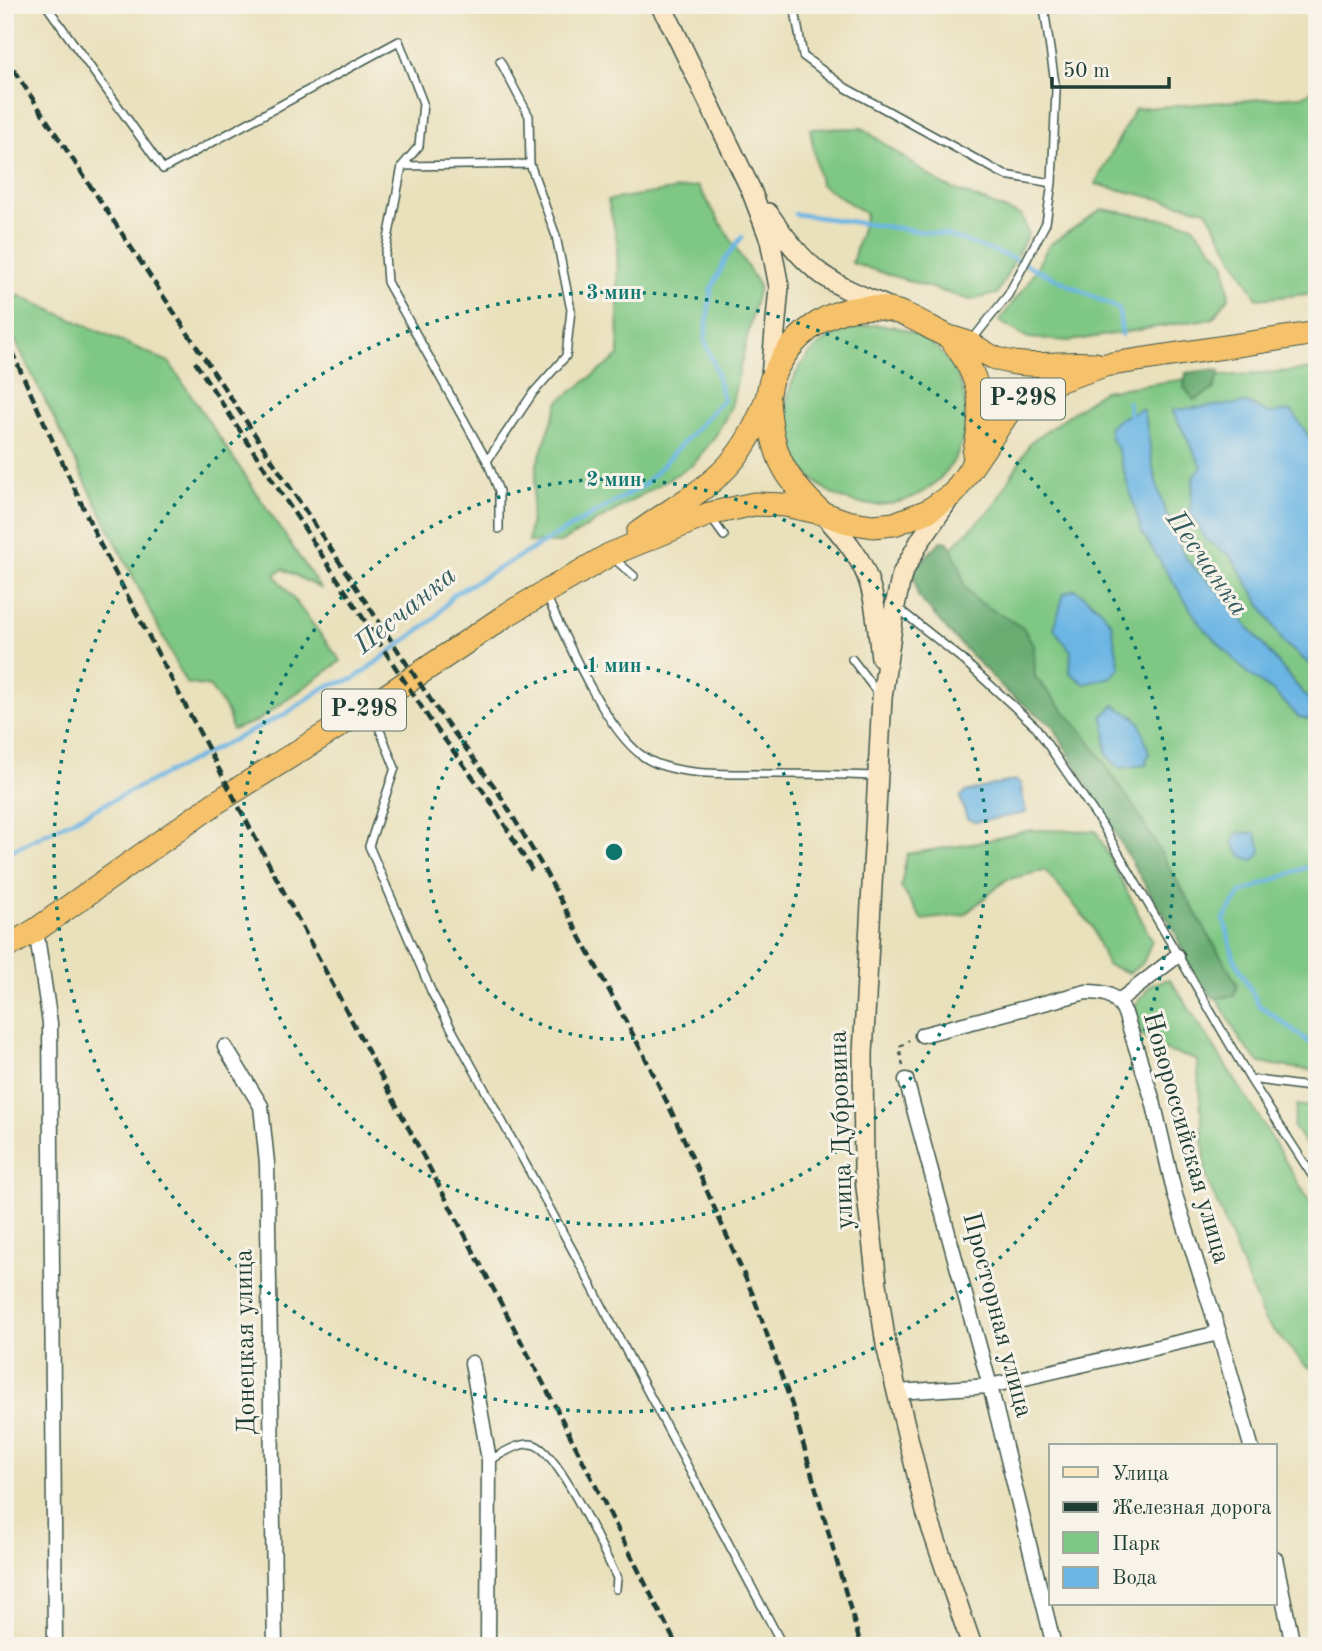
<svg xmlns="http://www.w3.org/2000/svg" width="1322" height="1651" viewBox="0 0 1322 1651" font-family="'Old Standard TT',serif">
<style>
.green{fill:#7fc784;stroke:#4f825c;stroke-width:2}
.forest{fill:#67ac72;stroke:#437453;stroke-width:2}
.water{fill:#6bb5e4;stroke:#45798c;stroke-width:2}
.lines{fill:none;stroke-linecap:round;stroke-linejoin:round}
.stream{stroke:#6bb5e4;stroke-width:4.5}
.service-casing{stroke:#3d5548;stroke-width:10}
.minor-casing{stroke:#3d5548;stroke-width:17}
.secondary-casing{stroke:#3d5548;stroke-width:22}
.trunk-casing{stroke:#3d5548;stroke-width:25}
.path{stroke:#3d5548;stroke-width:2.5;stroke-dasharray:5 5;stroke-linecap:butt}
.service{stroke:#fff;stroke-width:7}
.minor{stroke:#fff;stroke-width:14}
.secondary{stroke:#fbe6c4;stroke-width:19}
.trunk{stroke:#f5c16b;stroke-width:23}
.rail{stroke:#1f3d34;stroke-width:4.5;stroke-dasharray:10 5;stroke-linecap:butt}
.ring{fill:none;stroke:#0f766e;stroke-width:3.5;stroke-dasharray:3.5 7}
.labels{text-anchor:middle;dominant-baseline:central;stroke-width:6;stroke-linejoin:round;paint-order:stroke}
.shield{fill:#f7f3e8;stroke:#60746a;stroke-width:2}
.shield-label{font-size:24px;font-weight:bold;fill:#1f3d34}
.street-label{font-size:26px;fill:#1f3d34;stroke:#f7f3e8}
.water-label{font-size:28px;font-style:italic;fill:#325b60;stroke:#f7f3e8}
.centre{fill:#0f766e;stroke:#f7f3e8;stroke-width:3.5}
.ring-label{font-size:21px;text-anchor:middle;font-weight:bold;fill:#0f766e;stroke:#f7f3e8;stroke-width:6;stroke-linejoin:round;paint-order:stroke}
</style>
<rect width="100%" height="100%" fill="#f7f3e8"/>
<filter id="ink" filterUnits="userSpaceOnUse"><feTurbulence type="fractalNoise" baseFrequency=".0143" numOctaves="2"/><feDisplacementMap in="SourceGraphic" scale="14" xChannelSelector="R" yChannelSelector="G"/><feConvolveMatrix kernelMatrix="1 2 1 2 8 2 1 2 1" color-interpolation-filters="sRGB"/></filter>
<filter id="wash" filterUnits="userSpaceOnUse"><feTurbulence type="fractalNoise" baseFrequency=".00686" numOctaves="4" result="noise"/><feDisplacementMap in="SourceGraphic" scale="28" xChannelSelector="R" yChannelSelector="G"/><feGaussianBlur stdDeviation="1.57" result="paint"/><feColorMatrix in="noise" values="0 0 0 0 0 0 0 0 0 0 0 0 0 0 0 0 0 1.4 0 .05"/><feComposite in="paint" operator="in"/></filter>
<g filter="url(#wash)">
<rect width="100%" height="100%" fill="#e9e0bc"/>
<path class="green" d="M1317,89V293L1257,299L1206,210L1095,184L1135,109L1301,96Z
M862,128L943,185L1022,216L1028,234L997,294L970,300L852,263L866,214L820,184L810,129Z
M698,186L759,286L731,407L716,435L694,464L560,543L528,542L537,464L559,401L619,356L617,240L608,200Z
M1102,209L1191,224L1225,263L1229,297L1213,318L1070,341L1028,338L999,321L1028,283L1049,245Z
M19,296L169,362L320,588L283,569L275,575L341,661L257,721L232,730L228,713L210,687L186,683L5,320V297Z
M786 415a90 90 0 1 1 180 0a90 90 0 1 1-180 0Z
M1317,369V1071L1260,1063L1242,1043L1112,810L1037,698L930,569L993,507L1031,442L1103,391L1194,378Z
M1030,830L1096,831L1152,940L1144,961L1130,973L1107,965L1092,926L1045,870L1006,880L964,915L922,920L901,887L907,854L977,843Z
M1170,979L1257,1114L1317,1214V1371L1306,1366L1264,1320L1206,1176L1197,1060L1160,1049L1141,1035L1134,1007L1152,984Z
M1297,1105L1317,1108V1160L1293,1126Z"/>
<path class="forest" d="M1209,370L1220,371L1213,390L1194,400L1184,387L1186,373Z
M941,541L948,542L960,567L964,586L976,600L1023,628L1034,645L1035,677L1087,737L1137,812L1237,984L1234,996L1213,998L1190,970L1174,929L1148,890L1053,726L1007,692L948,631L918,596L913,570Z"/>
<path class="water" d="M1247,403L1267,413L1292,411L1317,449V670L1284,643L1231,556L1206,540L1190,513L1194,475L1202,467L1172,410Z
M1142,409C1150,429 1149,451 1154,472C1160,499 1171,529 1183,553C1191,568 1205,577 1216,589C1251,628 1282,670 1317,709V721L1299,717L1273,691L1248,674L1200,624L1142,533L1117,448L1111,439L1109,427L1120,418Z
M1075,589L1100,609L1111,623L1120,668L1111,677L1085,684L1070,673L1071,651L1054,629L1064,593Z
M1114,705L1136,718L1140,723L1149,753L1146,760L1147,765L1120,768C1095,751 1112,738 1102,717Z
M1015,780L1020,783L1026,813L976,822L967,819L960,797L966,792Z
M1237,833H1255L1261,848L1260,855L1253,860C1242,858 1235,851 1233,840Z"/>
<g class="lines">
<path class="stream" d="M795,214L947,235L1013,258L1119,309L1122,335
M1128,402L1130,417
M5,854L287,713L325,687L354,679L434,619L454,594L644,485L723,400L716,370L705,340L711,290L726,258L742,237
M1317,863L1241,893L1224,919L1234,958L1258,1004L1317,1048"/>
</g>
</g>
<g filter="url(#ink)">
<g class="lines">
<defs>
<path id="service" d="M46,5L163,169L399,41L423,103L419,146L402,166L385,255L387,282L487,461L499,491V529
M794,5L803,56L846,88L1005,175L1052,183
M402,166L530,164
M972,340L1008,295L1046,223L1052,183L1056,90L1044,8L1046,5
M487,461L533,393L566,356L571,310L556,236L530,164L529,116L500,61
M711,518L724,536
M613,558L634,576
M546,595C565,637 606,732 644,757C676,779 746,773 785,774C815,774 845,775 875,776
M899,609L962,659L1035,726L1101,823L1250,1079L1317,1183
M852,659L879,695
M372,710L395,768L369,846L432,993L573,1251L783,1646
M1250,1079L1317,1088
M490,1460C502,1454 521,1440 535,1445C560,1454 603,1551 617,1578L616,1589"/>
<path id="minor" d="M36,930L50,1023L55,1646
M1119,1001L1177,956
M922,1035L1086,992C1106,992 1115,994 1125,1013L1153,1101L1175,1195L1219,1333L1251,1446
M225,1047L261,1106L267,1163L275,1646
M906,1080L990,1386L1054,1646
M472,1363L489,1460L488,1646
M897,1392L990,1386L1219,1333
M1275,1558L1293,1646"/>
<path id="secondary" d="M660,5L671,24L751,190L770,240L779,287L771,376
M768,213C806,268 822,281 884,305
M947,502L920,541L902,574L895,606L882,698L863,1054L864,1169L877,1283L886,1345L897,1392L926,1512L972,1646
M822,513C874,567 873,587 881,658"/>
<path id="trunk" d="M949,337C981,375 986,406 974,454
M768,400C772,454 782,476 822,513
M638,533C670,509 709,490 734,459C749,441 759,420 767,398C769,392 769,384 772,378C790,336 831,303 879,308C910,312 921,324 947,336C954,339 961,340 968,343C977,347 985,354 995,358C1027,370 1062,361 1095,364
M5,948L36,930L217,802L371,706L508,614L609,555L709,514L754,504L785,505L822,513L847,522L873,526L894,524L928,511L954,493L1010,410L1023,399L1049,384L1105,365L1317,333"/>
</defs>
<use href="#service" class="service-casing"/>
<use href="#minor" class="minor-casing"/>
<use href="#secondary" class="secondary-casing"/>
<use href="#trunk" class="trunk-casing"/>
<path class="path" d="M903,1066L899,1047L909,1040"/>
<use href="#service" class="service"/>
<use href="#minor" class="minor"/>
<use href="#secondary" class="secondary"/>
<use href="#trunk" class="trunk"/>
<path class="rail" d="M5,57L440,714L497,790L541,864L644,1055L675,1119L753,1295L792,1405L861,1646
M5,337L100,544L550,1396L677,1646
M195,362L430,720L489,799L533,872"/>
</g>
</g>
<g class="ring">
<circle cx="614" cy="852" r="187"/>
<circle cx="614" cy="852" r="373"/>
<circle cx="614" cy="852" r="560"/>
</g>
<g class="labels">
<g class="shield">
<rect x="981" y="378.5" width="84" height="41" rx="5"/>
<rect x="322" y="689.5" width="84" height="41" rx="5"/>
</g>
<g class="shield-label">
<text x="1023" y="399">Р-298</text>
<text x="364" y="710">Р-298</text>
</g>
<g class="street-label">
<text transform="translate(842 1130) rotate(-92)">улица Дубровина</text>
<text transform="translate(1186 1138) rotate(74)">Новороссийская улица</text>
<text transform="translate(997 1315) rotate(75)">Просторная улица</text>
<text transform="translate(246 1342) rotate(-91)">Донецкая улица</text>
</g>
<g class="water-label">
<text transform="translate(1206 564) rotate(55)">Песчанка</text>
<text transform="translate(406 611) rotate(-39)">Песчанка</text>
</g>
</g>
<circle cx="614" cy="852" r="10" class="centre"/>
<g class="ring-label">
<text x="614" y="299">3 мин</text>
<text x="614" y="486">2 мин</text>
<text x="614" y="672">1 мин</text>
</g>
<rect width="1322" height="1651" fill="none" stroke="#f7f3e8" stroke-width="28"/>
<rect x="1049" y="1444" width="228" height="161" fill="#f7f3e8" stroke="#a1aaa0" stroke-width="2"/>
<rect x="1063" y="1467" width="35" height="10" fill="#fbe6c4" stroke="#a1aaa0" stroke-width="2"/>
<text x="1112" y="1480" font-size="21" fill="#1f3d34">Улица</text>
<rect x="1063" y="1502" width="35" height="10" fill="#1f3d34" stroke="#a1aaa0" stroke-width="2"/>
<text x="1112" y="1514" font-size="21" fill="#1f3d34">Железная дорога</text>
<rect x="1063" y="1532" width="35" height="21" fill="#7fc784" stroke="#a1aaa0" stroke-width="2"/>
<text x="1112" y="1550" font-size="21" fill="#1f3d34">Парк</text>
<rect x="1063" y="1567" width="35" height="21" fill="#6bb5e4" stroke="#a1aaa0" stroke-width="2"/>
<text x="1112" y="1584" font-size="21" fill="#1f3d34">Вода</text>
<path d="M1052 77v10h117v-10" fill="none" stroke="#1f3d34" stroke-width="3.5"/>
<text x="1063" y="77" font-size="21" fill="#1f3d34" stroke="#f7f3e8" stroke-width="5" paint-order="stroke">50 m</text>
</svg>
